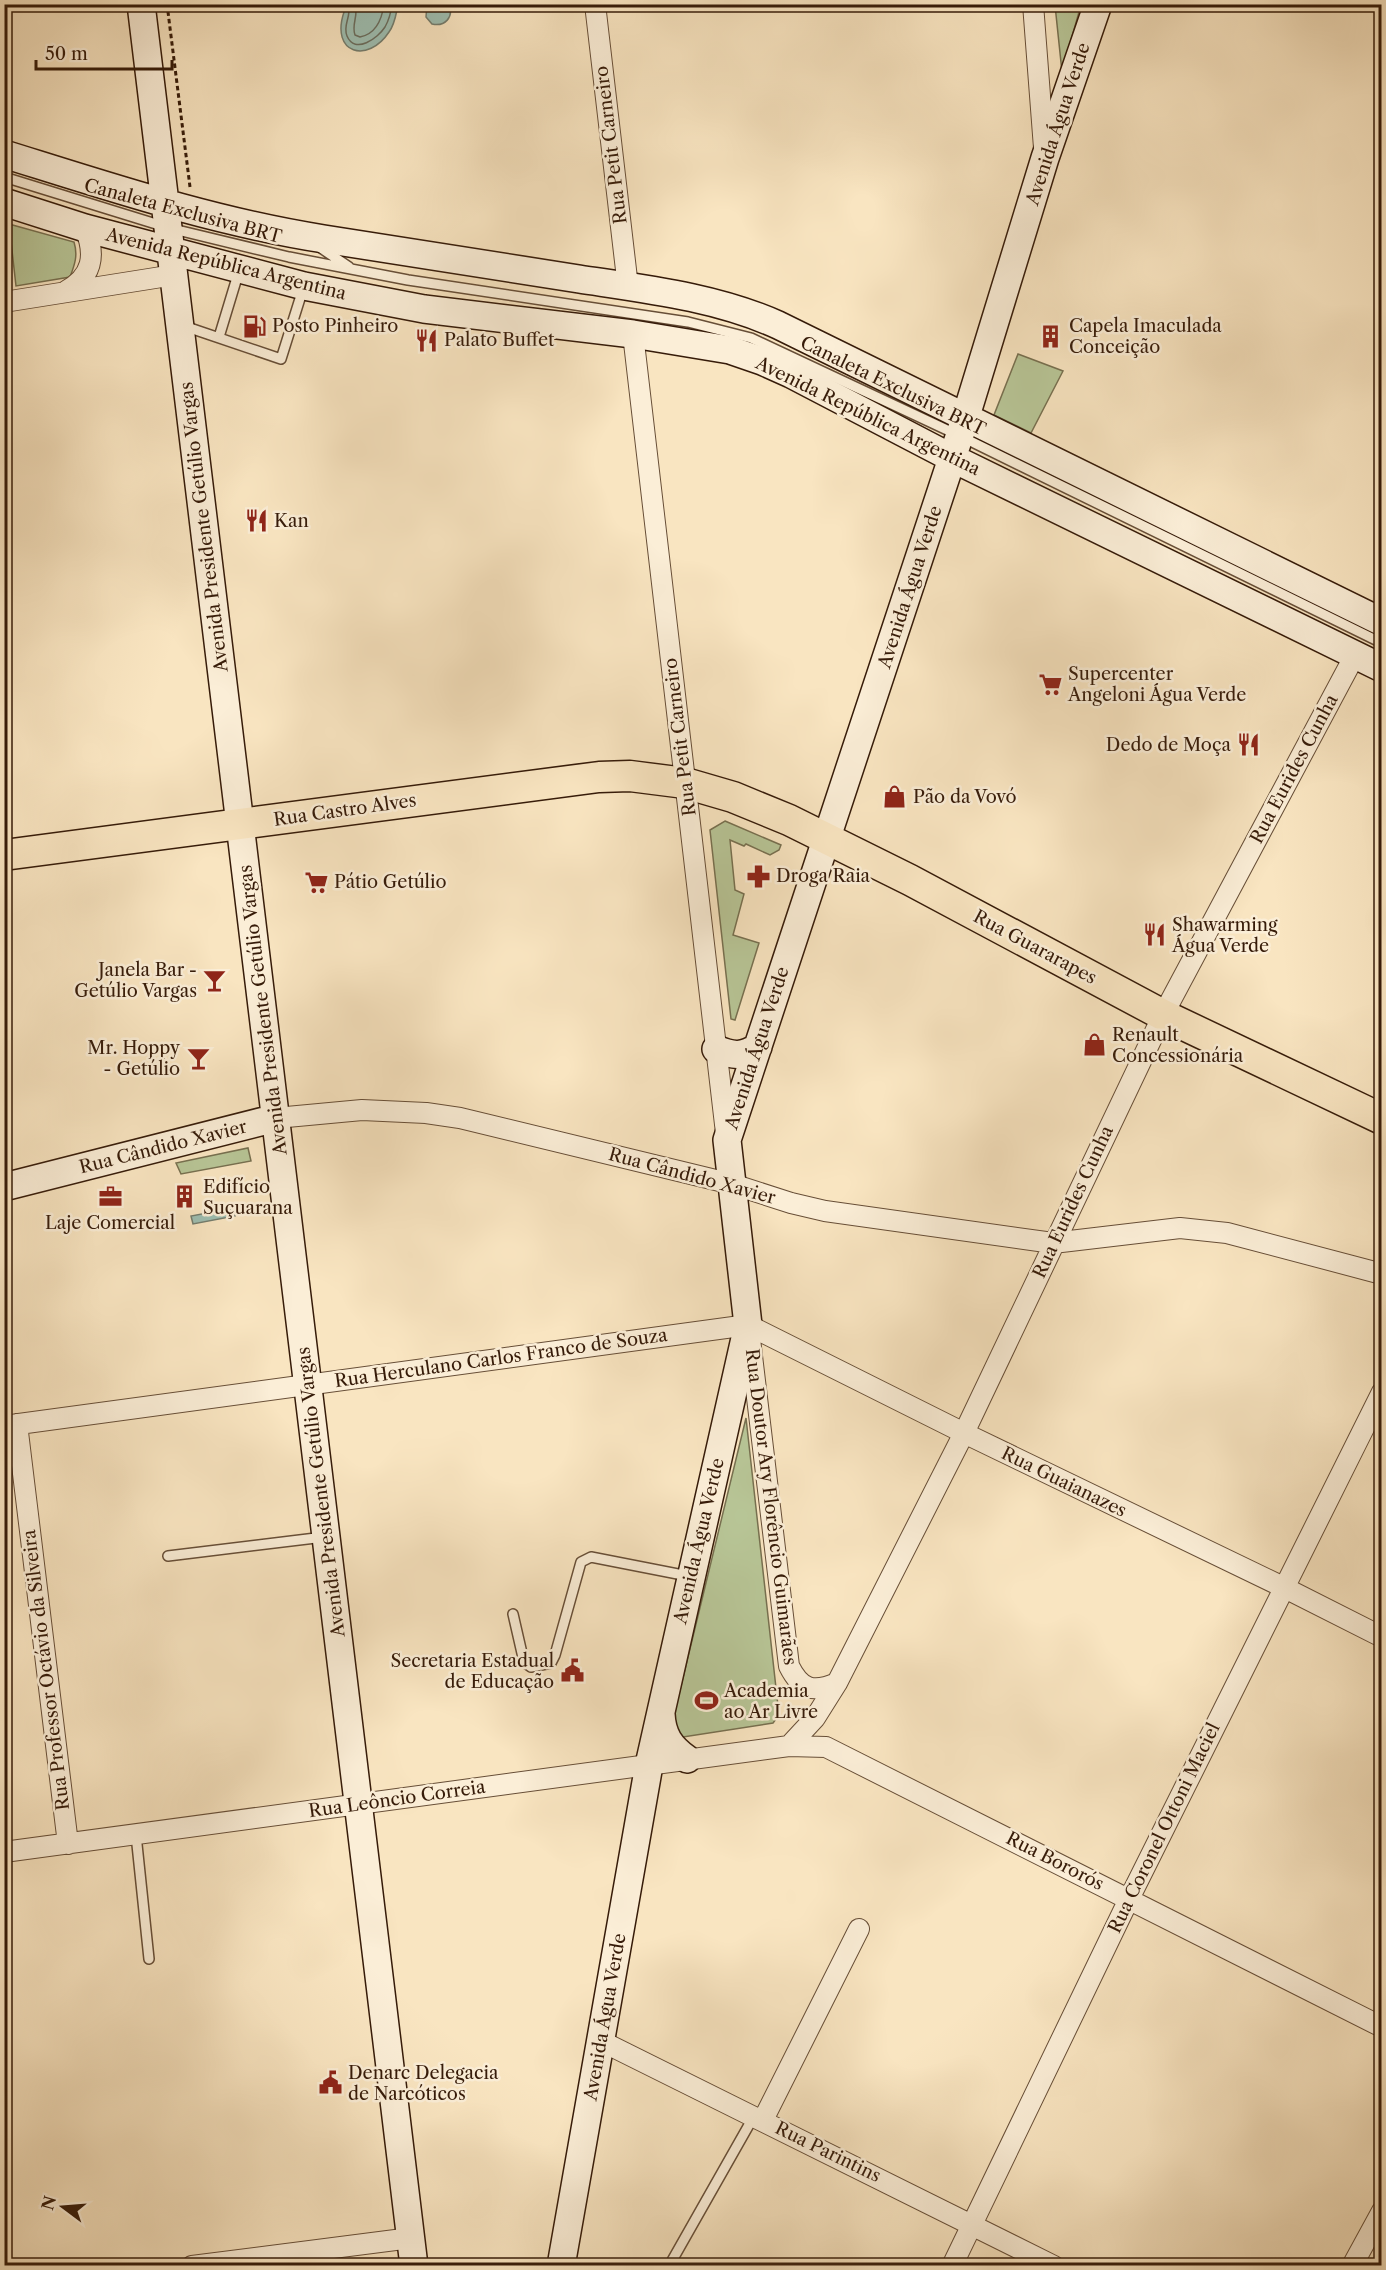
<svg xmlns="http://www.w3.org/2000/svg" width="1386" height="2270" viewBox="0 0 1386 2270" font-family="'Libre Caslon Text',serif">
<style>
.green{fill:#b8c697;stroke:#777050;stroke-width:1.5}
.water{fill:#9ebfb2;stroke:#747d6e;stroke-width:1.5}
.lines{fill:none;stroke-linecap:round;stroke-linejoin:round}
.shore{stroke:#6a6d5e;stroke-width:1.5}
.lane-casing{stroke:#674e37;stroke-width:12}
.street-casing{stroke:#674e37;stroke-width:22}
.secondary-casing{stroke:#361b09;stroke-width:30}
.primary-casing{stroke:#361b09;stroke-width:33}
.path{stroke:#361b09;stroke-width:3;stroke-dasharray:4.5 3;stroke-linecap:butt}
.lane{stroke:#fbeed7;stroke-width:9}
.street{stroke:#fbeed7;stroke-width:20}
.secondary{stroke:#fbeed7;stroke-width:27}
.primary{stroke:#f9e5c1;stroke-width:30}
.labels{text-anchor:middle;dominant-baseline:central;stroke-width:5;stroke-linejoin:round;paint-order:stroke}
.street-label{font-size:18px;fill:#361b09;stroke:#fbeed7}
.poi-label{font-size:18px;fill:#361b09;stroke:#fbeed7;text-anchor:start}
</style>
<rect width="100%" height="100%" fill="#f9e5c1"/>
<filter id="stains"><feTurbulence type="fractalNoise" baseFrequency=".00333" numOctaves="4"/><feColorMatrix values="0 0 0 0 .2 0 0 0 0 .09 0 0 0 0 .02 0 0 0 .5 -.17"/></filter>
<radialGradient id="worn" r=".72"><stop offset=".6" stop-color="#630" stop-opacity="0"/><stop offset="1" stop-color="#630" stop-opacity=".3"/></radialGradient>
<path class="green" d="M1055,5H1081L1062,72Z
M9,224L74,242C78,255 75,264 70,277L16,286Z
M1018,354L1063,371L1031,433L994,415Z
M725,821L781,845L779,850L770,855L746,844L744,846L730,840L735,890L744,894L733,935L759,943L735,1020L731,1019L710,830Z
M248,1148L251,1161L181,1174L176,1163Z
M746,1418L779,1715L773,1723L683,1737L674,1732L672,1723Z"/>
<path class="water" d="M427,4L449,5C454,17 445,27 432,24L426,17Z
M338,5V4L398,5C396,14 395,24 389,32C368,64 330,54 344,12Z
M233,1208L235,1216L193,1224L191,1216Z"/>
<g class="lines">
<path class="shore" d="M347,4C353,16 342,24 347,36C355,55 378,38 385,27C389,20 391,12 392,4
M355,4C359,16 351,24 355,35L360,37C376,34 382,19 384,4"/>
<defs>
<path id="lane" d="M4,177L169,228L289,257L408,280L688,322L751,338L960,436L1382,643
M318,246L349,267
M184,326L281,359L303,289
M219,337L239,271
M168,1556L324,1537
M513,1614L524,1662L531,1667L551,1663L555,1655L581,1562L591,1557L688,1576
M136,1835L149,1959
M669,2266L754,2116"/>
<path id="street" d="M595,4L628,287
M1033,4L1044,148
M66,291C93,276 96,255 85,228
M4,302L174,275
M633,334L726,1133
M276,1118L362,1110L426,1113L460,1118L732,1184L791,1203L825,1211L1053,1243L1180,1228L1227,1233L1382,1274
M748,1325L964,1433L1283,1587L1382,1637
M750,1339L789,1666C801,1690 813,1693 837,1683
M17,1424L68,1844
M4,1426L748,1325
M789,1746L815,1718L837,1683L964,1433L1163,1015L1355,655
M4,1852L789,1746L826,1747L1382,2027
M601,2041L1054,2266
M763,2120L859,1929
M192,2266L411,2238
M952,2266L1129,1899L1382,1392
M1352,2266L1382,2211"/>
<path id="secondary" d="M141,4L414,2266
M4,154C110,187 215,222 324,239C409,253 494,266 579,279C645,289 716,297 778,325L1382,622
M4,202L85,228L304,286L424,309L633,334L730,350L762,361L791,374L952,458L1382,668
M716,1049C733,1056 742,1057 758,1047
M4,1187L276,1118
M661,1714C662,1735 670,1747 687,1759
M561,2266L649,1765L748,1325L727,1140L966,416L1045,158L1098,4"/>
<path id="primary" d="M4,855L599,777L630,776L685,783L733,797L789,820L910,880L1163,1015L1382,1119"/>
</defs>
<use href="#lane" class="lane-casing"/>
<use href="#street" class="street-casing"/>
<use href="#secondary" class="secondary-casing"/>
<use href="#primary" class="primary-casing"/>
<path class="path" d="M167,4L190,187"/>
<use href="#lane" class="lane"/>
<use href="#street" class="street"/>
<use href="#secondary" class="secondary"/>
<use href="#primary" class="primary"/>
</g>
<defs>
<symbol id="fuel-bare" viewBox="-9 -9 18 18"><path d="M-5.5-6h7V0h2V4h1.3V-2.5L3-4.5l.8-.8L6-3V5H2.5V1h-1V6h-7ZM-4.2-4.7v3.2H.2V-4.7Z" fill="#8f2418" stroke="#fbeed7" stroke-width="2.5" paint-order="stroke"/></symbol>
<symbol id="building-bare" viewBox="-9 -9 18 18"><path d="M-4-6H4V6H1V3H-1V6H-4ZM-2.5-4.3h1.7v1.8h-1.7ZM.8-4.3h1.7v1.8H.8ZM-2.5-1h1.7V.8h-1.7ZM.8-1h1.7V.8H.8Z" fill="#8f2418" stroke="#fbeed7" stroke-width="2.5" paint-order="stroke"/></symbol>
<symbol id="restaurant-bare" viewBox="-9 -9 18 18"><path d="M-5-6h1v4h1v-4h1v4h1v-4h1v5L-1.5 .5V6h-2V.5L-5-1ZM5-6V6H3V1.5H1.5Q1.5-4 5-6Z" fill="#8f2418" stroke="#fbeed7" stroke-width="2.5" paint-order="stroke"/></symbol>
<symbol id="supermarket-bare" viewBox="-9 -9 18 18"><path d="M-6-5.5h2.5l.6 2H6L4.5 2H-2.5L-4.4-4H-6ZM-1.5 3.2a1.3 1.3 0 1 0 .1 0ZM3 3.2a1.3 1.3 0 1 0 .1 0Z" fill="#8f2418" stroke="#fbeed7" stroke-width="2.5" paint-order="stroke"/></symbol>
<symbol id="shop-bare" viewBox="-9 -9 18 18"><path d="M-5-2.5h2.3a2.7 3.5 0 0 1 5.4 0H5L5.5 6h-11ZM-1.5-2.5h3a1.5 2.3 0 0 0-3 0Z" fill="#8f2418" stroke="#fbeed7" stroke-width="2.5" paint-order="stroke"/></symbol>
<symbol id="pharmacy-bare" viewBox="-9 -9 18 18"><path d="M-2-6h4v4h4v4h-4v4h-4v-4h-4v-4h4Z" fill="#8f2418" stroke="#fbeed7" stroke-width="2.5" paint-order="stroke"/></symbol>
<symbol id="bar-bare" viewBox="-9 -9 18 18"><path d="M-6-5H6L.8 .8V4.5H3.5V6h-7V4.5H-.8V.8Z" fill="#8f2418" stroke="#fbeed7" stroke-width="2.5" paint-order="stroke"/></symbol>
<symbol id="office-bare" viewBox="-9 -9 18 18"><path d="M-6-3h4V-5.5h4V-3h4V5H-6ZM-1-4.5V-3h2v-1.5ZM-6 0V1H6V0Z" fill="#8f2418" stroke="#fbeed7" stroke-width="2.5" paint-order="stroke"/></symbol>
<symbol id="civic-bare" viewBox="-9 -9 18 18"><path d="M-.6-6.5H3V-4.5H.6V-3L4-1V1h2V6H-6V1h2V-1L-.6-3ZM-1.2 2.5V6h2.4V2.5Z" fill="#8f2418" stroke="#fbeed7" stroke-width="2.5" paint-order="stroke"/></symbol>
<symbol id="stadium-bare" viewBox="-9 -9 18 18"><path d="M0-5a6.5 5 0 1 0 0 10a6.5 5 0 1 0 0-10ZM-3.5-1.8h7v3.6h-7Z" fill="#8f2418" stroke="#fbeed7" stroke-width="2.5" paint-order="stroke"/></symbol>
</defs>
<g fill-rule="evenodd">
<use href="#fuel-bare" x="238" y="310" width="33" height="33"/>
<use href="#building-bare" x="1034" y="320" width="33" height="33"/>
<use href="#restaurant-bare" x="410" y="324" width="33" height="33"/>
<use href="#restaurant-bare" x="240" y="504" width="33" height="33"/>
<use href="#supermarket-bare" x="1034" y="668" width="33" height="33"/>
<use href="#restaurant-bare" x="1232" y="728" width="33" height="33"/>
<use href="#shop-bare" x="878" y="780" width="33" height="33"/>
<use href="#pharmacy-bare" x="742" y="860" width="33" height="33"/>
<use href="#supermarket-bare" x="300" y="866" width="33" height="33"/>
<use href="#restaurant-bare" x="1138" y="918" width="33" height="33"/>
<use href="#bar-bare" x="198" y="964" width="33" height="33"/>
<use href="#shop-bare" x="1078" y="1028" width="33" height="33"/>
<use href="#bar-bare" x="182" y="1042" width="33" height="33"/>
<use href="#office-bare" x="94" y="1180" width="33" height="33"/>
<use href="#building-bare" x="168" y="1180" width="33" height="33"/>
<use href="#civic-bare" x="556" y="1654" width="33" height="33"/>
<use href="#stadium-bare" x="690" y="1684" width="33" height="33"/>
<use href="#civic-bare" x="314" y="2066" width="33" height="33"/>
</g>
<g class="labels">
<g class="street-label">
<text transform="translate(1058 124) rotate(-72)">Avenida Água Verde</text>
<text transform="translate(611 145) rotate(-97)">Rua Petit Carneiro</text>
<text transform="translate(183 211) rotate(15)">Canaleta Exclusiva BRT</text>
<text transform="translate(226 264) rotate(14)">Avenida República Argentina</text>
<text transform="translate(893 386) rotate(26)">Canaleta Exclusiva BRT</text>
<text transform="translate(868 416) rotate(26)">Avenida República Argentina</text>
<text transform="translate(204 527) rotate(-97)">Avenida Presidente Getúlio Vargas</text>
<text transform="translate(910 587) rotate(-72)">Avenida Água Verde</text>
<text transform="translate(680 737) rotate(-97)">Rua Petit Carneiro</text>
<text transform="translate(1294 769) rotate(-62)">Rua Eurides Cunha</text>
<text transform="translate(345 810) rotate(-8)">Rua Castro Alves</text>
<text transform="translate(1035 947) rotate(28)">Rua Guararapes</text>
<text transform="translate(263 1010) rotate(-97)">Avenida Presidente Getúlio Vargas</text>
<text transform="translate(757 1048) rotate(-72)">Avenida Água Verde</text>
<text transform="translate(163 1147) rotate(-14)">Rua Cândido Xavier</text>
<text transform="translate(692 1176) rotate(15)">Rua Cândido Xavier</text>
<text transform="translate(1073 1202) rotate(-65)">Rua Eurides Cunha</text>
<text transform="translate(501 1358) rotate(-8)">Rua Herculano Carlos Franco de Souza</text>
<text transform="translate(1064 1482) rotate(26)">Rua Guaianazes</text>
<text transform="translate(321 1492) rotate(-97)">Avenida Presidente Getúlio Vargas</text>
<text transform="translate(771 1507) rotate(83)">Rua Doutor Ary Florêncio Guimarães</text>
<text transform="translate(699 1541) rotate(-77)">Avenida Água Verde</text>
<text transform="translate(46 1670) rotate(-97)">Rua Professor Octávio da Silveira</text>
<text transform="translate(397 1799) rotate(-8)">Rua Leôncio Correia</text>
<text transform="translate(1164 1828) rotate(-64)">Rua Coronel Ottoni Maciel</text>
<text transform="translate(1055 1861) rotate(27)">Rua Bororós</text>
<text transform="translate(605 2017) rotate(-80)">Avenida Água Verde</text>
<text transform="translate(828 2152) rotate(26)">Rua Parintins</text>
</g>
<g class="poi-label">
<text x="272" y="326">Posto Pinheiro</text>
<text x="1069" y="326">Capela Imaculada<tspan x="1069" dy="21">Conceição</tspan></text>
<text x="444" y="340">Palato Buffet</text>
<text x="274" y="521">Kan</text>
<text x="1068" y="674">Supercenter<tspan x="1068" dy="21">Angeloni Água Verde</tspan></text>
<text x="1231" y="745" text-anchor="end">Dedo de Moça</text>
<text x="913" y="797">Pão da Vovó</text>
<text x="776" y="876">Droga Raia</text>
<text x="334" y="882">Pátio Getúlio</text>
<text x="1172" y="925">Shawarming<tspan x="1172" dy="21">Água Verde</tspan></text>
<text x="197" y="970" text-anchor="end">Janela Bar -<tspan x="197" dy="21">Getúlio Vargas</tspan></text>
<text x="1112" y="1035">Renault<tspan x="1112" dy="21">Concessionária</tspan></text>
<text x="180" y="1048" text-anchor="end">Mr. Hoppy<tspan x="180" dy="21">- Getúlio</tspan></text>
<text x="203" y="1187">Edifício<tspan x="203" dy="21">Suçuarana</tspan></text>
<text x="110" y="1223" text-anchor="middle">Laje Comercial</text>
<text x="554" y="1661" text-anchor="end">Secretaria Estadual<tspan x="554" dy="21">de Educação</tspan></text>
<text x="724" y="1691">Academia<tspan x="724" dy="21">ao Ar Livre</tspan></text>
<text x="348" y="2073">Denarc Delegacia<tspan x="348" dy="21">de Narcóticos</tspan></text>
</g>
</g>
<rect width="1386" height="2270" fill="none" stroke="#f9e5c1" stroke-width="24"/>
<rect x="6" y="6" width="1374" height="2258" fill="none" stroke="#361b09" stroke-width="3"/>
<rect x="12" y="12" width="1362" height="2246" fill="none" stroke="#361b09" stroke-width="1.5"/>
<g transform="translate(63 2207) rotate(286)" stroke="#fbeed7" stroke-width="4.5" paint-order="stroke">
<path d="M0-4.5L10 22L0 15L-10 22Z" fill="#361b09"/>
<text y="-9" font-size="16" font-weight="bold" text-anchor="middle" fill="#361b09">N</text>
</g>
<path d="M36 60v9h136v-9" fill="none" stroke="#361b09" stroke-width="3"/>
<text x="45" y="60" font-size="18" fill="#361b09" stroke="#fbeed7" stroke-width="4.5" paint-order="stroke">50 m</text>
<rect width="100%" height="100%" filter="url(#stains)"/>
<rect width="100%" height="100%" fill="url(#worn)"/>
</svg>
